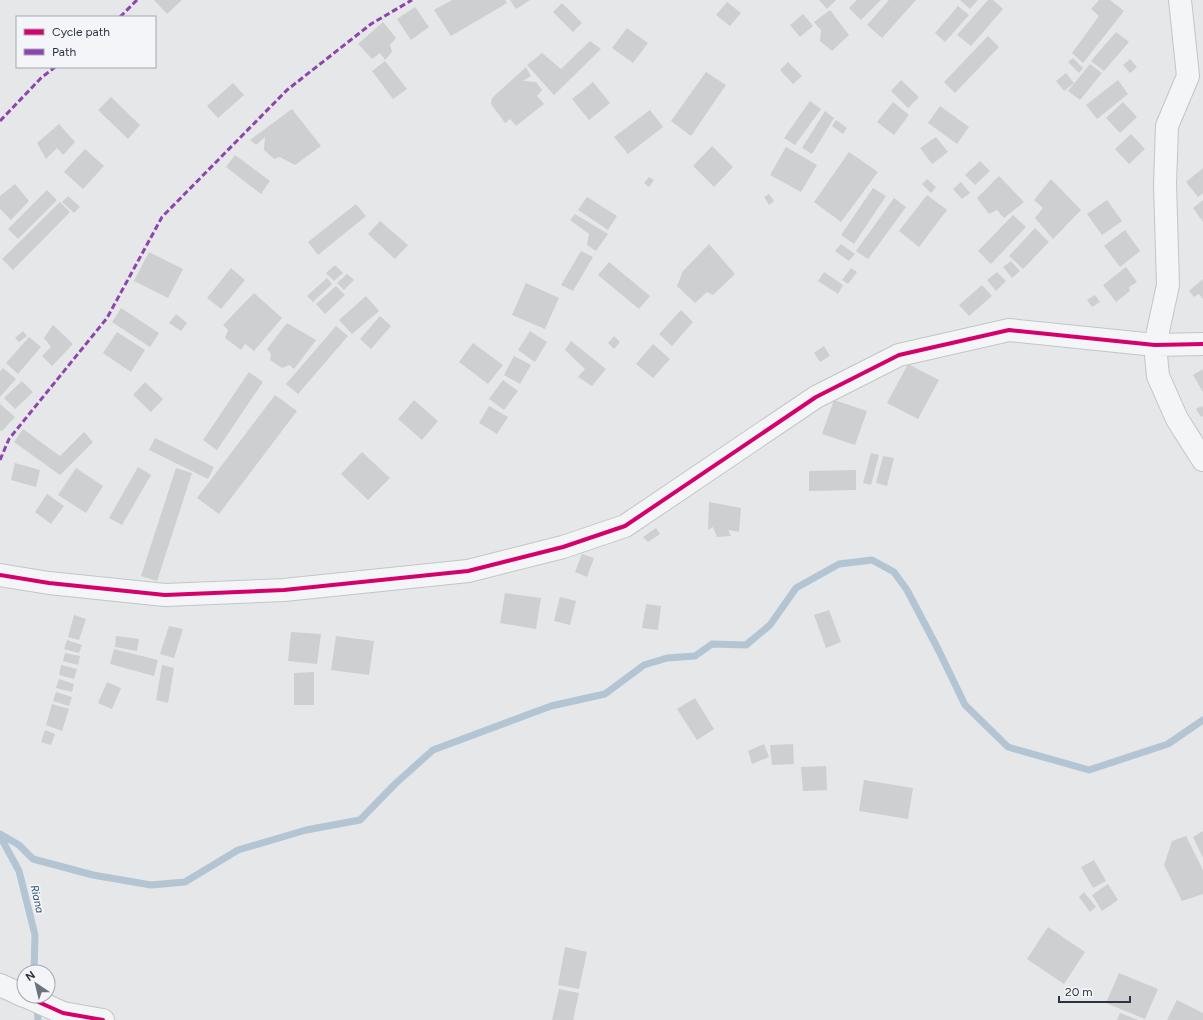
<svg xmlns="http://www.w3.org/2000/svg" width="1203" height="1020" viewBox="0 0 1203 1020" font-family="Figtree,sans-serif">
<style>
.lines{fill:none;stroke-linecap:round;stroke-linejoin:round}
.stream{stroke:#b3c4d3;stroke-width:7}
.building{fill:#cdcfd1}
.minor-casing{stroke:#c3c5c7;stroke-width:24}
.minor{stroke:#f4f5f6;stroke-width:22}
.quiet{stroke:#8e44ad;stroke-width:3;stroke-dasharray:6 3;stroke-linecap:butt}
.cycleway-casing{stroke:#f3f5f8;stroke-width:6}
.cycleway{stroke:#d6006c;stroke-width:4}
.labels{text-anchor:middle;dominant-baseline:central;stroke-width:3.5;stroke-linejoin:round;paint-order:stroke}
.water-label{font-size:11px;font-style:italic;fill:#355577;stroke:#f3f5f8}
</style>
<rect width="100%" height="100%" fill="#e5e7e9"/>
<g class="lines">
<path class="stream" d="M0,834L19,845L33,859L93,875L151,885L185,882L238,850L306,830L360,820L395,784L433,750L551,706L605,694L644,665L667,658L695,656L712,644L746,645L770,625L796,588L839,564L872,560L894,572L907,590L939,651L965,705L1008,747L1089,770L1168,744L1203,720
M0,836L19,871L35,935L34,972
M37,1006L38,1020"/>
</g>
<path class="building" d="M154,0H182L167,14Z
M452,0H505L507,3L451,36L434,10Z
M510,0H530L516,9Z
M819,0H836L827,9Z
M857,0H881L861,20L849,8Z
M889,0H916L882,38L867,25Z
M960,0H978L970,9Z
M988,0H993L1003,9L971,46L957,35Z
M1099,0H1110L1124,11L1083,63L1072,53L1099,16L1091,9Z
M727,2L741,13L730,26L716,15Z
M562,3L582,23L573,32L553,12Z
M958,6L969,15L945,42L935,33Z
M415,7L429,27L411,40L397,19Z
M830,10L849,35L832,51L820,41L821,30L814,22Z
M803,14L813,26L800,37L790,25Z
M383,22L396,38L390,45L392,52L385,60L380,53L372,59L358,44Z
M627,28L648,43L633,63L612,48Z
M1116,32L1129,42L1104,71L1091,61Z
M988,36L999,47L955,93L944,82Z
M590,41L601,49L554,95L527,65L542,53L561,69Z
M1073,58L1083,68L1079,73L1068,62Z
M1130,59L1137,67L1130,73L1123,65Z
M385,61L407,89L393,99L372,71Z
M788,62L802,76L793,84L780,70Z
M1090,64L1102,73L1080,100L1068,91Z
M526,67L531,76L523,81L536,82L542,90L537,96L544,104L516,126L510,119L505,123L491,104L492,98Z
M706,72L726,85L691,136L671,121Z
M1066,73L1074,83L1064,91L1056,81Z
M901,80L919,97L908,108L891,91Z
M1118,80L1128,94L1097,119L1086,105Z
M593,82L610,103L589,120L572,99Z
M233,83L244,95L218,118L207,106Z
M111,97L140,125L128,139L98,110Z
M810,101L821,109L795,145L784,138Z
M893,102L909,115L894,135L877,122Z
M1123,102L1137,117L1120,133L1106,118Z
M940,106L969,127L957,144L928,123Z
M292,109L321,146L295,165L280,157L274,159L264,150L265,137L256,145L250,140Z
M650,110L663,127L628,154L614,137Z
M825,111L834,118L812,154L802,148Z
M836,120L847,128L843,134L832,126Z
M59,124L75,142L63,155L57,148L46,159L37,143Z
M1131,134L1145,149L1129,164L1115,149Z
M936,137L948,152L932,164L920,148Z
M712,146L733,167L714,187L693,166Z
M786,147L817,165L801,192L770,175Z
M85,149L104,166L83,189L64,172Z
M849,152L878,172L841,222L814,202Z
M235,155L270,181L261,194L226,167Z
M980,161L990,171L975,185L965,175Z
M1203,168V193L1198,197L1186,182Z
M999,176L1024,202L1004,218L997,210L989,214L977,198Z
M649,177L654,180L649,187L644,183Z
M927,179L936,187L931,193L922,184Z
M1051,179L1081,210L1053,239L1035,218L1043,208L1034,200Z
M961,182L970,193L962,199L953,189Z
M15,184L29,201L11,220L0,209V196Z
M873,188L886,196L854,244L841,235Z
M47,190L57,200L18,239L8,229Z
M769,194L774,201L769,205L764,197Z
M927,195L947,210L919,247L899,231Z
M68,196L80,207L74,213L62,202Z
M587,197L617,216L608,230L578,210Z
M894,198L906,207L868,259L856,251Z
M1107,200L1122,221L1102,235L1087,214Z
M1203,200V222L1193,208Z
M60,202L70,212L13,270L2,259Z
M356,204L366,216L318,255L308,242Z
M575,214L608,234L596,251L587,245L589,234L570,220Z
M1013,215L1026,227L991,264L978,251Z
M380,221L408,245L395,259L368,234Z
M1035,228L1049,242L1023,269L1009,256Z
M1125,230L1140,251L1120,267L1104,246Z
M709,244L735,274L713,295L707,292L695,303L677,286L683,271Z
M841,244L855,254L849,261L835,251Z
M581,251L593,257L573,291L561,285Z
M149,252L183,269L168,298L134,281Z
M1011,261L1020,271L1012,278L1003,267Z
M609,262L650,296L639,309L598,275Z
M335,265L343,273L334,281L326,273Z
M1126,267L1137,282L1129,287L1130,291L1116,302L1103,285Z
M231,268L245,280L221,309L207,298Z
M851,268L857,272L848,284L842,280Z
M824,272L843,285L838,294L818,281Z
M997,272L1006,281L996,291L987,280Z
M347,274L354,280L344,290L337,283Z
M327,278L332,284L313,302L307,296Z
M1203,279V299L1199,294L1194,297L1189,291Z
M526,283L559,298L545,329L512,315Z
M982,285L992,296L969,316L959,305Z
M336,286L345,295L325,314L316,304Z
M254,293L282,318L254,351L245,344L241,350L225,338L228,330L223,325Z
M1095,295L1100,302L1092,307L1087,300Z
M366,296L379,311L352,334L339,320Z
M121,308L159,333L150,347L112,322Z
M681,310L693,322L672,346L659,334Z
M176,314L187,323L181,331L169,323Z
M380,316L391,326L371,349L360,339Z
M287,323L316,340L294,369L289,365L282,368L270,360L271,354L267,349Z
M53,325L73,344L52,366L42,356L51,347L44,338Z
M336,326L348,336L298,394L286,384Z
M23,331L27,336L19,342L15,338Z
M530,331L547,342L535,362L518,350Z
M117,332L145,350L131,372L103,353Z
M614,336L620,342L614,349L608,343Z
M29,337L41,347L18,374L6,363Z
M571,341L606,369L592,386L578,377L585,369L565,350Z
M473,343L503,365L488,384L459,362Z
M653,344L670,359L653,378L636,364Z
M824,346L830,356L820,362L814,353Z
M514,356L531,365L520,384L504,375Z
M908,364L939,380L918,419L887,403Z
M3,368L16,379L0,397V371Z
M1203,369V392L1193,375Z
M249,372L263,382L217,450L203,440Z
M503,380L518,391L504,410L489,399Z
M22,381L33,392L15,409L4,398Z
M145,382L163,399L151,412L133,395Z
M275,395L297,411L219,514L197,498Z
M414,400L438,421L422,440L398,419Z
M834,400L867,411L855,445L822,434Z
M0,404L15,417L2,431L0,430Z
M489,406L508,417L497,434L479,423Z
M1202,406L1203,408V416L1201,417L1196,409Z
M23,429L60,456L84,432L93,442L60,475L14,442Z
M155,438L214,467L208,479L149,450Z
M362,452L390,478L368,500L341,474Z
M871,453L879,455L871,485L863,483Z
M883,456L894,458L887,486L876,483Z
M15,463L40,470L36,487L11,480Z
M138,467L151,475L122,525L109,518Z
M76,468L103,486L86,513L58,495Z
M176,468L192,473L157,581L141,576Z
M856,470V490L809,491V471Z
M47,494L64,506L51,524L35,512Z
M709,502L741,508L739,532L728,530L731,536L717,537L713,527L708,530Z
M656,528L660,534L648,542L643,537Z
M582,554L594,558L587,577L575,572Z
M505,593L541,598L536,629L500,623Z
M560,597L576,601L570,625L554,621Z
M646,604L661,606L658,630L642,628Z
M829,610L841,642L826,648L814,615Z
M74,615L86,619L79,640L68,637Z
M169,626L183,629L174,658L160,654Z
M291,632L321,634L317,664L288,661Z
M116,636L139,639L137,651L115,647Z
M336,636L374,641L369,675L331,670Z
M67,640L82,645L79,653L64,649Z
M114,649L158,660L154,676L110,664Z
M65,653L80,656L78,665L63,661Z
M61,665L77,669L74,679L59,675Z
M162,665L174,668L168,703L156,700Z
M314,672V705H294V673Z
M59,679L74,684L72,692L56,688Z
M107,682L121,688L112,709L98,703Z
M56,692L72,697L69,706L53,701Z
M695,698L714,729L697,740L677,709Z
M52,704L69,709L62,731L46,725Z
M45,730L55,734L51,745L41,742Z
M764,744L769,757L752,764L748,751Z
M793,744L794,764L772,765L770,745Z
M826,766L827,790L803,791L801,767Z
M864,780L913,788L908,819L859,811Z
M1203,831V858L1193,837Z
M1186,836L1203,870V894L1182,901L1164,865L1172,841Z
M1094,860L1106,881L1093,888L1081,867Z
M1108,884L1118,900L1102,911L1092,895Z
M1084,892L1096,907L1090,912L1079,897Z
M1048,927L1085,952L1064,984L1027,959Z
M565,947L587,952L579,989L558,985Z
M1119,973L1158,989L1145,1019L1106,1003Z
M559,989L579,993L573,1020H552Z
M1177,1000L1203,1013V1020H1167Z
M1120,1013L1138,1020H1117Z"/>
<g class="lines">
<defs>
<path id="minor" d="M1180,0L1188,76L1167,126L1165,184L1168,285L1155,345L1158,376L1177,419L1203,460
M0,575L49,583L165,595L284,590L468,571L563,547L625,526L816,397L899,355L1009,330L1155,345L1203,344
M0,985L24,996
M25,996L63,1013L103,1020"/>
</defs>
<use href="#minor" class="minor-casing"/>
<use href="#minor" class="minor"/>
<path class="quiet" d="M120,17L137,0
M0,121L41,78L55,67
M0,460L9,439L107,318L162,217L287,90L371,24L412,0"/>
<defs>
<path id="cycleway" d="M0,575L49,583L165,595L284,590L468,571L563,547L625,526L816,397L899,355L1009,330L1155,345L1203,344
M25,996L63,1013L103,1020"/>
</defs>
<use href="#cycleway" class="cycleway-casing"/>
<use href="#cycleway" class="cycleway"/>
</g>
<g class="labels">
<g class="water-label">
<text transform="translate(37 899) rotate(77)">Riana</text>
</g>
</g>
<rect x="16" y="16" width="140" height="52" fill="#f3f5f8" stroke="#a3a8b0"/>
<rect x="24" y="29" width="20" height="6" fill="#d6006c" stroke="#a3a8b0"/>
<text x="52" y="36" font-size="12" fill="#2b3443">Cycle path</text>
<rect x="24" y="49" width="20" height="6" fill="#8e44ad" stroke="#a3a8b0"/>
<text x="52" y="56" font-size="12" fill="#2b3443">Path</text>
<g transform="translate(36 984) rotate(325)"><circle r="19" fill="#f3f5f8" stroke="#a3a8b0"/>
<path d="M0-3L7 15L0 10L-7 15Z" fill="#6c737d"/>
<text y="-6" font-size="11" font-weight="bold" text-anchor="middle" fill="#2b3443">N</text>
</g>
<path d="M1059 996v6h71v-6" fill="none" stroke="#2b3443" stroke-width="2"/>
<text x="1065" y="996" font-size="12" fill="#2b3443" stroke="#f3f5f8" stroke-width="3" paint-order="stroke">20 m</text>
</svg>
